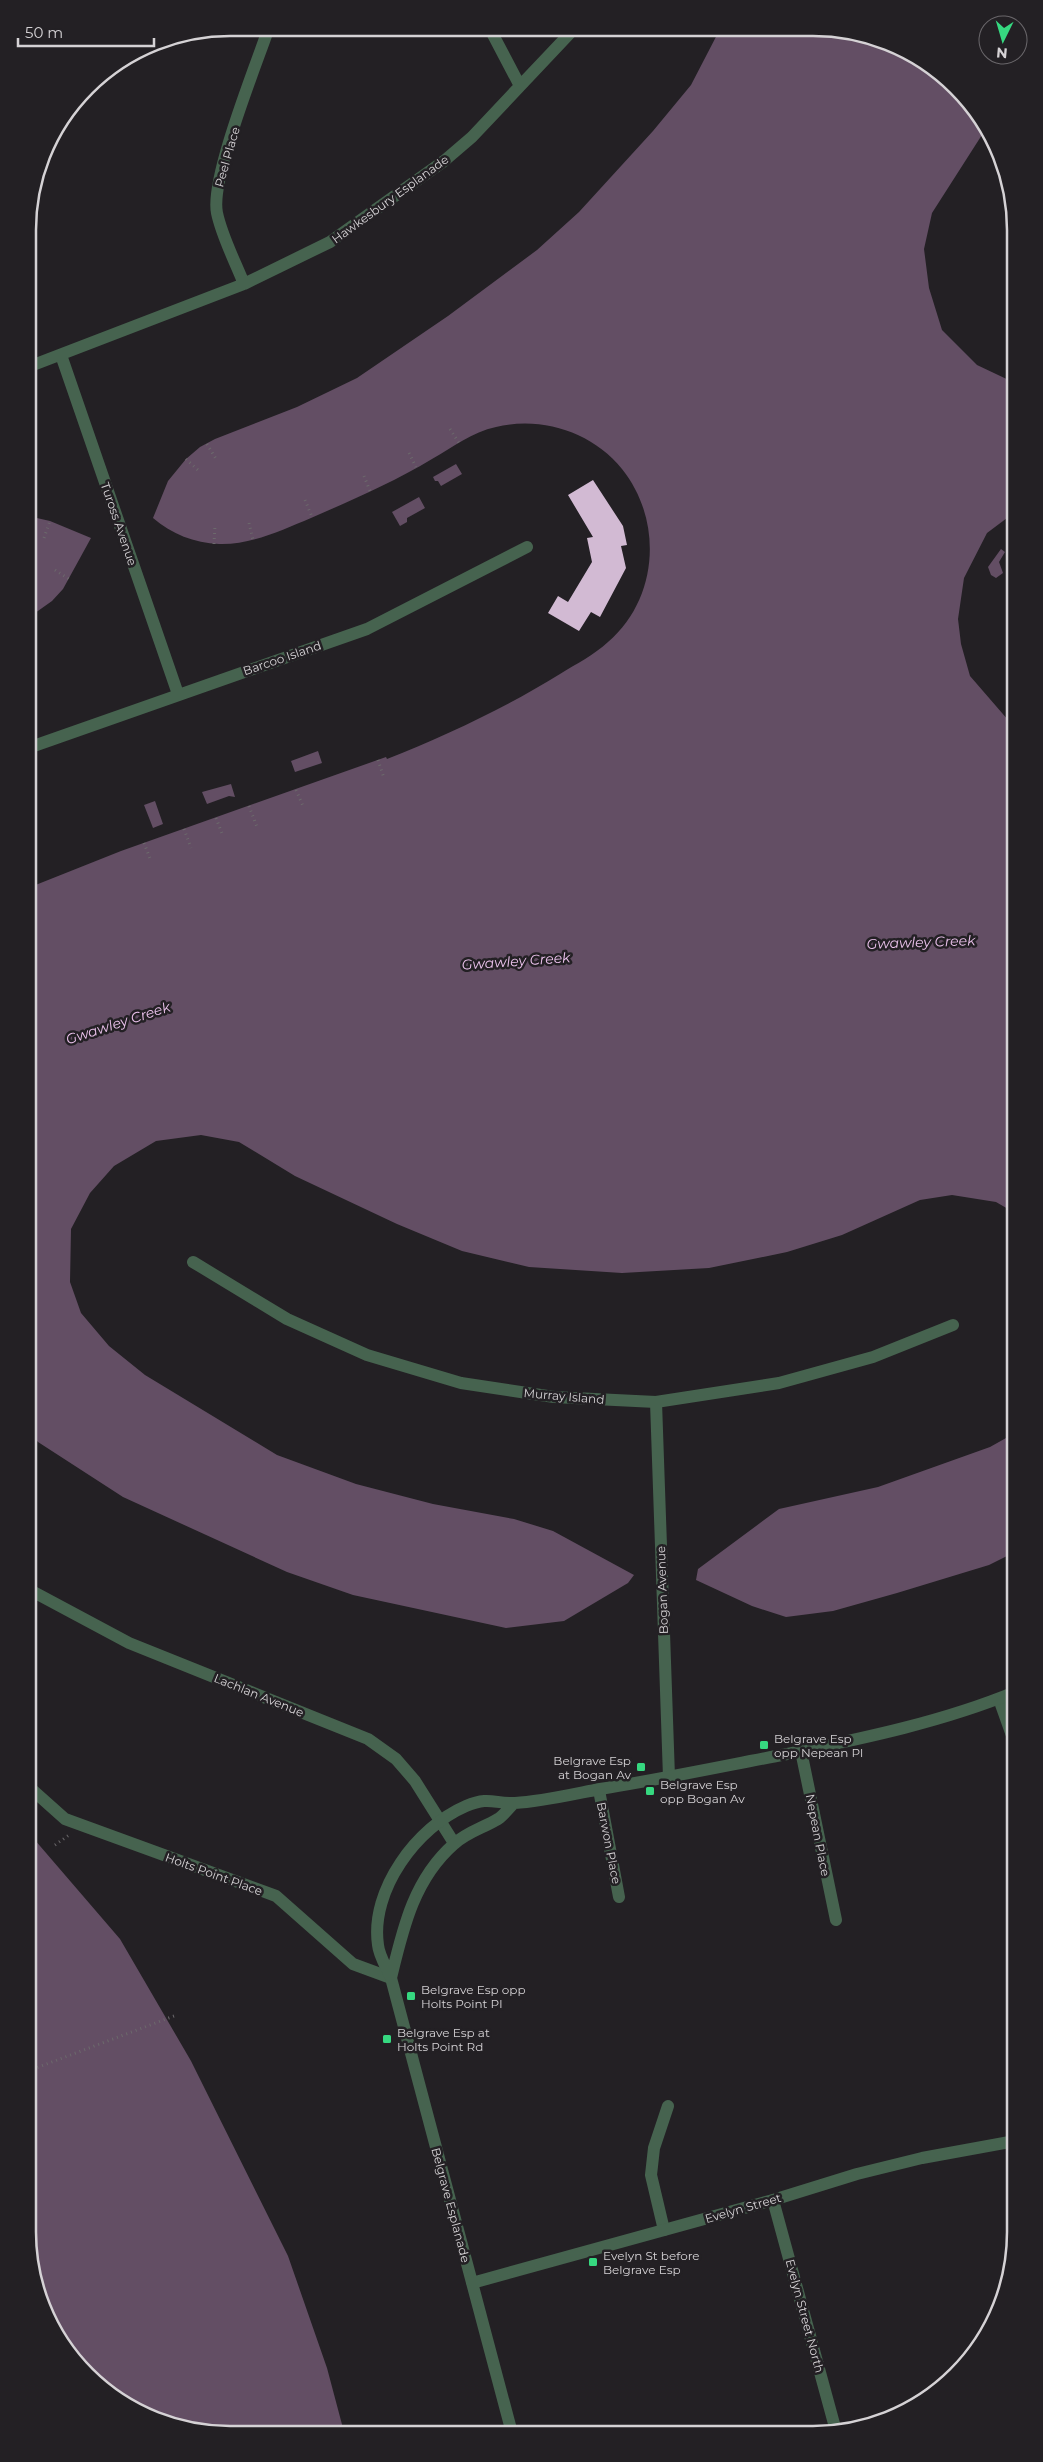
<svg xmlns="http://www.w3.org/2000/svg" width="1043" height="2462" viewBox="0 0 1043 2462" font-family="Montserrat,sans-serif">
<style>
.water{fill:#634e64}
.building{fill:#d2bad3}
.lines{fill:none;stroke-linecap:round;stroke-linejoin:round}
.path{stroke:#6c696c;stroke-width:3;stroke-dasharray:1 4;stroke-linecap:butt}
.minor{stroke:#46634f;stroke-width:12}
.tertiary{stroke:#46634f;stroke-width:12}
.poi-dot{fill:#36d880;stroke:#232024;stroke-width:2}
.labels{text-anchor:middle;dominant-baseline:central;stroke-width:5;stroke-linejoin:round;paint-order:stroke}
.street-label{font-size:12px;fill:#d5d2d5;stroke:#232024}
.poi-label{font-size:12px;fill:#d5d2d5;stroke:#232024;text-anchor:start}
.water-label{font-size:14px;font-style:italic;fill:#edc3ee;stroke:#232024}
.rim{fill:none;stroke:#d5d2d5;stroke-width:2.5}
</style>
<rect width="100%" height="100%" fill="#232024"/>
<path class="water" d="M719,31H852L903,49L947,78L987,127L932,213L924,249L929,288L942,330L977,365L1015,383V512L987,533L964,578L958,619L961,644L970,676L1015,728V1213L996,1202L952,1195L920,1200L842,1235L787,1252L709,1268L622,1273L529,1267L462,1251L397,1224L295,1176L239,1142L201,1135L156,1141L114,1166L90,1193L71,1229L70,1282L81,1313L109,1346L145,1375L277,1455L356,1484L433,1504L514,1519L553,1531L634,1575L628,1583L564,1621L506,1628L353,1595L287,1572L123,1497L38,1442L28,1431V888L121,851L386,757L387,759C447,735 505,708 560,674C576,664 594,655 608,642C659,598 663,520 622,469C592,432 542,416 496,427C472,432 453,447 432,459C394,482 352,500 311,518C282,530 251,545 219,544C194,543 172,534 153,518L168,481L186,459L200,447L215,439L297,407L357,378L448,316L537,250L579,212L653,131L691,85Z
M456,464L462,474L441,486L438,481H435L433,477Z
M419,497L425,508L407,518V522L400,526L392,512Z
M28,516L50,521L91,538L63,589L52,601L28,618Z
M1001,549L1005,552L999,562L1003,573L996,578L991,575L988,567Z
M318,751L322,763L295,772L291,761Z
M231,784L235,797L229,796L207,804L202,792Z
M155,801L163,824L153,828L144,805Z
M1015,1433V1552L989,1565L897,1593L833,1611L786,1617L752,1606L696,1580L698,1569L779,1509L878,1487L990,1447Z
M28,1832L120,1939L191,2061L288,2256L327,2368L344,2432L191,2431L140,2413L87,2375L55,2333L34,2284L28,2232Z"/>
<path class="building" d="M593,480L623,526L627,545L621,546L626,568L600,617L591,612L579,631L548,613L558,596L568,602L592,562L587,538L593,537L568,495Z"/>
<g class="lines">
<path class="path" d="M450,429L459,443
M207,444L216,459
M409,453L416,467
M186,459L199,471
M364,476L370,491
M305,500L312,517
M249,523L253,540
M44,538L50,521
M214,544L215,525
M55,570L69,579
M378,760L384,778
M296,790L303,806
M249,806L257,827
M216,818L223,836
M184,829L191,848
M144,843L151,861
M55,1845L69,1835
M28,2071L174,2016"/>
<path class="minor" d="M490,29L520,86
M244,284C235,261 222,237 217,213C210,179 255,68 268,30
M61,355L178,694
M28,367L244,284L330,242L444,161L472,137L573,30
M28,748L367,629L527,547
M193,1262L287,1319L367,1355L461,1383L554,1397L656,1402L779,1383L873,1357L953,1325
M656,1402L669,1777
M28,1589L129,1643L368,1739L396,1759L415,1781L454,1843
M999,1699L1015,1744
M801,1751L836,1920
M28,1786L65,1819L276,1896L353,1964L391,1978
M599,1790L619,1897
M773,2200L836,2431
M664,2230L651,2175L654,2148L668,2106"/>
<path class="tertiary" d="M391,1978C403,1928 414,1879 454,1844C467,1832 483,1828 498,1819C504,1815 509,1808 514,1803
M472,2283L773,2200L857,2174L922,2158L1015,2141
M512,2433L391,1978C387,1968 379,1956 378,1945C370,1890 417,1827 466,1806C490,1796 494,1804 515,1803C540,1802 574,1794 600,1789C662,1779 724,1766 787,1754C864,1738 942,1722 1015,1692"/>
</g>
<g class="poi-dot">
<rect x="759" y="1740" width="10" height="10" rx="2.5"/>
<rect x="636" y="1762" width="10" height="10" rx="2.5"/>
<rect x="645" y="1786" width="10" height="10" rx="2.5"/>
<rect x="406" y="1991" width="10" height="10" rx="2.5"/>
<rect x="382" y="2034" width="10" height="10" rx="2.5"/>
<rect x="588" y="2257" width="10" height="10" rx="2.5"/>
</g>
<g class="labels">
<g class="street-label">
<text transform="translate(227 157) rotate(-74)">Peel Place</text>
<text transform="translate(390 199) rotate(-36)">Hawkesbury Esplanade</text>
<text transform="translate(119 524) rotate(71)">Tuross Avenue</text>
<text transform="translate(282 658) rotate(-19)">Barcoo Island</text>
<text transform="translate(564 1396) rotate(5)">Murray Island</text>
<text transform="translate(662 1590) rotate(-92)">Bogan Avenue</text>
<text transform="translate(259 1695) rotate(22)">Lachlan Avenue</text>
<text transform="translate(818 1835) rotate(79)">Nepean Place</text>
<text transform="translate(609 1843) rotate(79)">Barwon Place</text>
<text transform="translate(214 1874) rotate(20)">Holts Point Place</text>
<text transform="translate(451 2205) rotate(75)">Belgrave Esplanade</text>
<text transform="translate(743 2208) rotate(-16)">Evelyn Street</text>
<text transform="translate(805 2316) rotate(75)">Evelyn Street North</text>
</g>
<g class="poi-label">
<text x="774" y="1738">Belgrave Esp<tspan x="774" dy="14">opp Nepean Pl</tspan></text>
<text x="631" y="1760" text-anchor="end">Belgrave Esp<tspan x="631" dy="14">at Bogan Av</tspan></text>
<text x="660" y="1784">Belgrave Esp<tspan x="660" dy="14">opp Bogan Av</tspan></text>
<text x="421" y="1989">Belgrave Esp opp<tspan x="421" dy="14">Holts Point Pl</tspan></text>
<text x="397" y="2032">Belgrave Esp at<tspan x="397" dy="14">Holts Point Rd</tspan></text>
<text x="603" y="2255">Evelyn St before<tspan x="603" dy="14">Belgrave Esp</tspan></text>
</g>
<g class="water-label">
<text transform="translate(921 942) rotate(-2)">Gwawley Creek</text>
<text transform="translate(516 961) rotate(-4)">Gwawley Creek</text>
<text transform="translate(118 1023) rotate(-18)">Gwawley Creek</text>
</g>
</g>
<path d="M0 0H1043V2462H0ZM230 36H813A194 194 0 0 1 1007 230V2232A194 194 0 0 1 813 2426H230A194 194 0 0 1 36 2232V230A194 194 0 0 1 230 36Z" fill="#232024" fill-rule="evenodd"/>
<path class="rim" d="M230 36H813A194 194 0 0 1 1007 230V2232A194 194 0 0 1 813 2426H230A194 194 0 0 1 36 2232V230A194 194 0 0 1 230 36Z"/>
<g transform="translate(1003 40) rotate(185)"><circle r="24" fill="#232024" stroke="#6a676b"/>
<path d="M0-4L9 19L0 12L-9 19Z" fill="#36d880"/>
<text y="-8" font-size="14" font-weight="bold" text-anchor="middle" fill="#d5d2d5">N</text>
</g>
<path d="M18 38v8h136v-8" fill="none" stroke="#d5d2d5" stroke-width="2.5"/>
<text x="25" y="38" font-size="15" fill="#d5d2d5" stroke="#232024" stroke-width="4" paint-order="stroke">50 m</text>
</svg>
